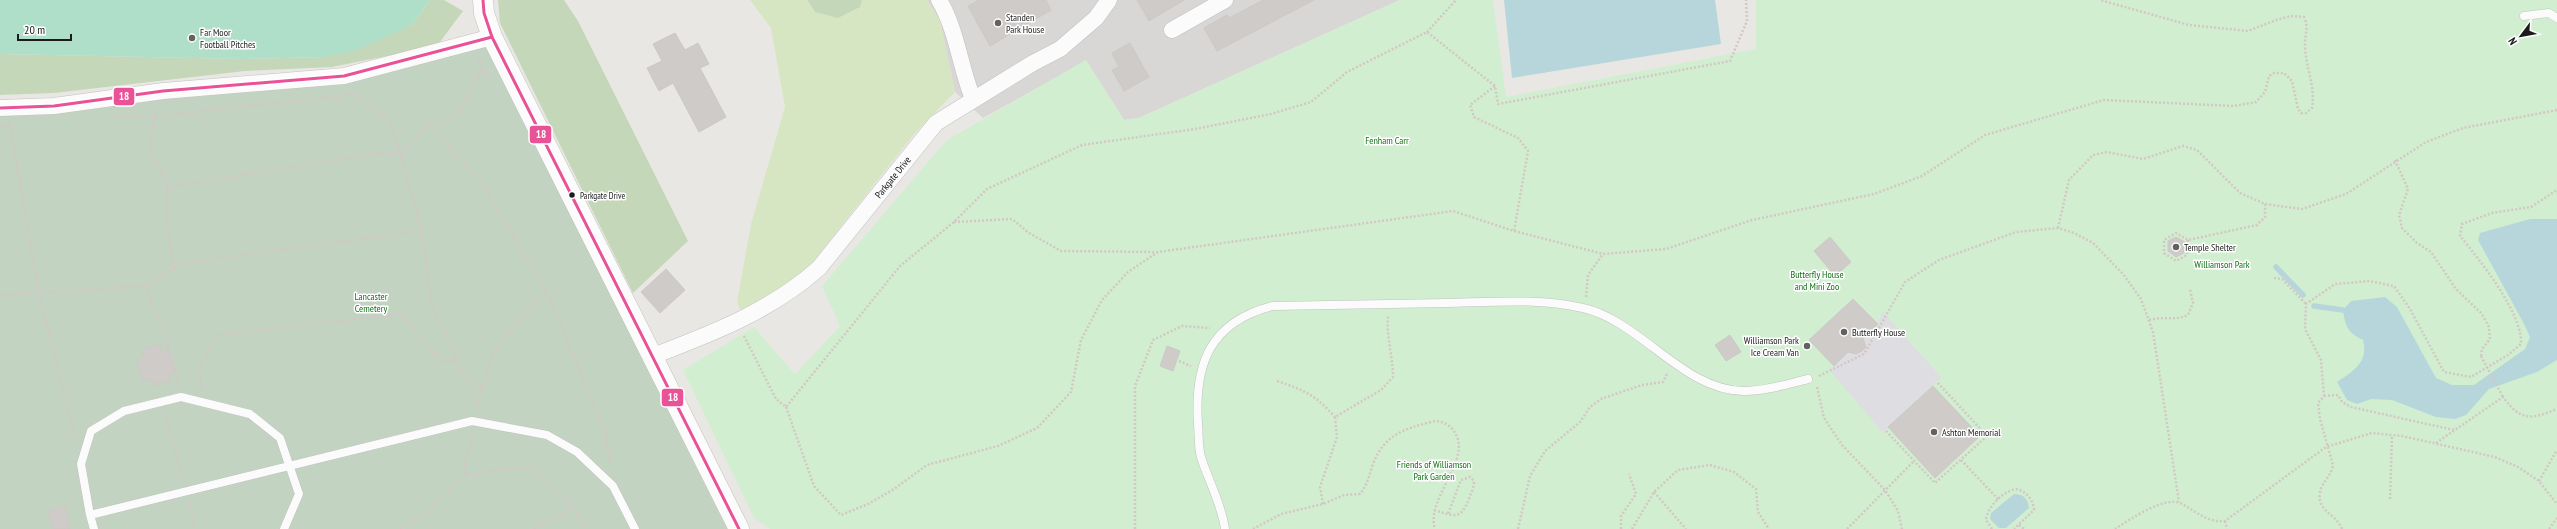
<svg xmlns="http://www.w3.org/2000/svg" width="2557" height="529" viewBox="0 0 2557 529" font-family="'PT Sans Narrow',sans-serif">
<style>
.residential{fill:#d8d7d5}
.grass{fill:#d7e6c2}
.forest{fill:#c5d7b9}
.cemetery{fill:#c2d4c1}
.park{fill:#d1efd0}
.pitch{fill:#b0dfc9}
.plaza{fill:#dedde2}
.water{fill:#b7d6db}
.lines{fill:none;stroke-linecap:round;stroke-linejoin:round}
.stream{stroke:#b7d6db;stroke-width:5.5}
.building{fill:#cecbc8;stroke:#ccc9c5}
.service-casing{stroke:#c2c1bf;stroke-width:9}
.minor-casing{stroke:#c2c1bf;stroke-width:17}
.tertiary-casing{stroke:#c2c1bf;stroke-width:21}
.path{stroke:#d4c6c5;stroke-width:2.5;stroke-dasharray:2 2;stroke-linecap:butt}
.service{stroke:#fcfbfb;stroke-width:8}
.minor{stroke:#fcfbfb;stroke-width:16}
.tertiary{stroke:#fcfbfb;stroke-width:20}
.path-bridge{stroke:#d4c6c5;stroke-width:2.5;stroke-dasharray:2 2;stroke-linecap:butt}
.bus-1-casing{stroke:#fff;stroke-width:6}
.bus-1{stroke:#ea5297;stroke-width:3}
.poi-dot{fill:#636261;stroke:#fff;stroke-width:1.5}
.bus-dot{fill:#1b1b1b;stroke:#fff;stroke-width:1.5}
.labels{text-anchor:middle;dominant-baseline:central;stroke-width:3;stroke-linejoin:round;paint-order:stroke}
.bus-label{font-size:9px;fill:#1b1b1b;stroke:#fff;text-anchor:start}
.poi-label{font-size:10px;fill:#1b1b1b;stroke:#fff;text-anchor:start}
.park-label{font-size:10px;fill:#107214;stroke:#fff}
.street-label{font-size:10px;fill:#1b1b1b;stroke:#fff}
.line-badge{stroke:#fff;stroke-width:1.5}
.badge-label{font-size:11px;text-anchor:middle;font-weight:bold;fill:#fff}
</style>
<rect width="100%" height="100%" fill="#e9e7e3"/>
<path class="residential" d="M927,0H1400L1139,118L1124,120L1086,61L983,118L955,92L940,21Z"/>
<path class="grass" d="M750,0H807L815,12L860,7L862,0H927L940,21L955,92L914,134L804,273L741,311L737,302L751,224L785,107L771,28Z"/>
<path class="forest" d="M430,0H444L463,11L437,46L332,67L245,71L54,93L0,95V54L243,59L323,57L412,25Z
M498,0H564L578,21L688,241L633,293L500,23Z
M807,0H862L860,7L838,18L815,12Z"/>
<path class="cemetery" d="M492,37L739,529H0V108L344,76Z"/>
<path class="park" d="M1400,0H1493L1506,97L1756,49V0H2557V529H770L754,518L683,370L754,327L795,374L840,326L822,286L947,140L1086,60L1124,120L1139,118Z"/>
<path class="pitch" d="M0,0H430L412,25L354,51L323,57L243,59L0,54Z"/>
<path class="plaza" d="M1882,311L1941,377L1883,433L1831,372V369L1849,351L1856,354L1865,349L1862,339L1878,325Z"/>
<path class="water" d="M1504,0H1715L1721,44L1512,78Z
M2530,219H2557V360L2537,372L2489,389L2466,415L2455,419L2436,417L2392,400L2371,399L2357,404L2347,400L2337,382C2353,371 2369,362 2363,340C2348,333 2345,326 2343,310L2351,301L2385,297L2397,307L2436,378L2452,385H2474L2525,349L2530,337L2524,324L2478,240L2480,233Z
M2014,494C2024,494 2028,499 2029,508L2006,528H1999L1990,519L1991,513Z"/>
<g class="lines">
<path class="stream" d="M2276,267L2303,295
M2314,306L2343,310"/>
</g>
<path class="building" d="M979,0H1046L1051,10L990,46L968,6Z
M1137,0H1184L1149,21Z
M1263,0H1314L1217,51L1204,28L1227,15L1229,18Z
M675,33L685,50L698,43L709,64L700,68L726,117L699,132L673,83L659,91L647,68L662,61L653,44Z
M1130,43L1149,77L1124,91L1112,70L1119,67L1112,53Z
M1830,237L1851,262L1835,276L1814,251Z
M2176,237L2185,242L2184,253L2176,257L2168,251V241Z
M666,269L685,290L660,313L641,292Z
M1853,299L1878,324L1863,338L1866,347L1862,351L1856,354L1848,352L1834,366L1809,340Z
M1730,335L1741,352L1726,361L1715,345Z
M160,344L162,351L168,350L174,372L169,374L171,380L153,385L151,379L143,381L137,359L144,357L142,350Z
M1167,346L1180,351L1173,371L1160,366Z
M1933,386L1980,436L1935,478L1888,427Z
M65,506L70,529H53L48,510Z"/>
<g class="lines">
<defs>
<path id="service" d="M2524,16L2549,13L2557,18
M90,515L81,464L91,431L124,411L181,397L250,414L280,438L299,494L284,529
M94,529L90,515L472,421L547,435L577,452L613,486L635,529
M1225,529C1222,505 1208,480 1201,457C1198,447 1199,434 1198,424C1194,364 1210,322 1272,306C1330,305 1389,304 1447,303C1493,302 1538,298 1583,308C1641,321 1684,392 1745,391C1766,391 1787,384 1808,379"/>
<g id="minor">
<path d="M939,0C957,30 960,67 973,99"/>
<path d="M1172,30L1225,0"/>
<path d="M0,108L54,106L163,91L344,76L492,37"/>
<path id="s1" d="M653,356C713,333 771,311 819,268L936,123L1033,63L1060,49L1096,18L1109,0"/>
</g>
<path id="tertiary" d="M483,0L484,13L492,37L739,529"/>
</defs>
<use href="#service" class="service-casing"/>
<use href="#minor" class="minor-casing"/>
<use href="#tertiary" class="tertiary-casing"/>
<path class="path" d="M1427,32L1456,0
M478,58L482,69L489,75
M1495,86L1470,105L1474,117L1518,138L1528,151L1514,231
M110,117L156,116
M429,123L482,183L547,292L605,432L610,466
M10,126L39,292L75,438
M0,127L12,126
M2395,160L2408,189L2399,215L2402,228L2417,243L2431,252L2456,289L2482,314L2489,327L2490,339L2482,349L2481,356
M168,187L149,145L156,116L354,94L389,120L401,156L429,123H443L456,117L482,69
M954,222L1012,219L1029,233L1061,251L1157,252
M2058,228L2069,180L2093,155L2107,152L2143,159L2183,146L2197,150L2240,193L2265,204L2302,209L2346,194L2426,142L2463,128L2557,110
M2188,240L2187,255L2176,261L2164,253V240L2176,233L2188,240L2257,225L2265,217V204
M174,268L166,216L168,187L387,152L401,156L422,231
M2274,278L2282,279L2306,304
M0,295L146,286
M1586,297L1588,275L1603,254
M2149,320C2162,316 2175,321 2188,315L2193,303L2190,289
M744,336L776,399L786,407L900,266L954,222L987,189L1082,145L1195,129L1271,114L1311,102L1347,72L1427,32L1495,86L1498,104L1730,61L1747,21L1746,0
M1179,361L1191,366
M1819,376L1864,354L1905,282L1939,260L2016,232L2058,228L2074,233L2093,243L2123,274L2141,299L2153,332L2179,502
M1277,381C1306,391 1314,394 1335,417
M179,385L168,346L146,286L182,263L422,231L432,306L466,381L483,386
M1817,387L1824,418L1842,445L1885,490L1898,511L1902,529
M202,389L200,367L217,335L402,314L440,361H456
M2324,396L2338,395L2342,402L2351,407L2454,430
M786,407L814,486L841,515L868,504L894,489L927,465L998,446L1037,428L1071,392L1081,340L1102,300L1128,272L1158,252L1453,211L1514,231L1603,254L1666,249L1752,220L1874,194L1922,176L1985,135L2104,100L2234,106L2256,102L2265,92L2269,76L2274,73H2284L2292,81L2298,109L2301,113H2306L2312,108C2316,87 2305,66 2305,44C2305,33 2309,28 2304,17L2291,16L2276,20L2248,31L2189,25L2100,0
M476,409L493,352L536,300L547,292
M165,414L183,480
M1886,431L1935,483L1987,436L1937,382
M2436,443L2503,397C2521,421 2530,420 2557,409
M1961,460L1999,500
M465,474L474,476L499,469L531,467L575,507L586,529
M465,474L464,462L476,434
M2539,481L2557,450
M1654,492L1686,529
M2390,499L2392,435
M188,502L195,529
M1323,504L1320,487L1337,437L1335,417L1381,390L1393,377C1393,356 1386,337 1388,316
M1434,510C1455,516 1460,521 1469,499C1471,493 1474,488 1474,481L1470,477L1461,480L1448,514
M2225,521L2227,529
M2019,525L2024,529
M400,529L424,516L465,474
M534,529L575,507
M1135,529V386L1153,340L1182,326L1210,328
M1253,529L1281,514L1323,504L1344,495L1360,494C1368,484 1369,475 1373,464C1384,435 1404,429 1431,422C1437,420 1443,422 1448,425C1482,453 1424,496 1435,529
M1518,529L1530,476L1545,451L1580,422L1590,407L1601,399L1642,385L1663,382L1668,372
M1621,529V516L1636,494L1629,474
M1632,529L1654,492L1678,470L1710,465L1734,472L1756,489L1758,512L1769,529
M1847,529L1914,461
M1992,529L1986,520C1987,507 2004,490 2017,489C2027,492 2033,500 2034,510L2014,529
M2115,529C2129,520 2164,496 2180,503C2195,510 2206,523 2225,521L2326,447L2372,433L2402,436L2495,457L2518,467L2539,481L2557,504
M2342,529C2337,514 2317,512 2320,493C2321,482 2332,476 2333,465L2320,419L2318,403L2324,396L2321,360L2305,329L2306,304L2335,284L2369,281L2394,286L2410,309L2444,372L2471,377L2508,355L2521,344C2523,314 2480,260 2460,236L2462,224L2492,213L2531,207L2557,190
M2549,529L2557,518"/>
<use href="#service" class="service"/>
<use href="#minor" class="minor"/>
<use href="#tertiary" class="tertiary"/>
<path class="path-bridge" d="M2481,356L2503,397"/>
<defs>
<path id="bus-1" d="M483,0L484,13L492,37L739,529
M0,108L54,106L163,91L344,76L492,37"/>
</defs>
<use href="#bus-1" class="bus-1-casing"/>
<use href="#bus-1" class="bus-1"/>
</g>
<g class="poi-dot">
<circle cx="998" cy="23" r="4"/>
<circle cx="192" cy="38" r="4"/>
<circle cx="2176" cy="247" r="4"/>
<circle cx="1844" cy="332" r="4"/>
<circle cx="1807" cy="346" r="4"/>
<circle cx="1934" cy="432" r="4"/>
</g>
<circle class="bus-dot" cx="572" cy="195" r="3.5"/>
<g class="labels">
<g class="bus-label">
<text x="580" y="195">Parkgate Drive</text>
</g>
<g class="poi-label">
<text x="1006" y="17">Standen<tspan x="1006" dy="12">Park House</tspan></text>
<text x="200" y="32">Far Moor<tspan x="200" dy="12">Football Pitches</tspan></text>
<text x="2184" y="247">Temple Shelter</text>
<text x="1852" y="332">Butterfly House</text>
<text x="1799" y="340" text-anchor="end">Williamson Park<tspan x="1799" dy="12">Ice Cream Van</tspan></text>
<text x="1942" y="432">Ashton Memorial</text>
</g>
<g class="park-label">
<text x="1387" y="140">Fenham Carr</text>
<text x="2222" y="264">Williamson Park</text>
<text x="1817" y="274">Butterfly House<tspan x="1817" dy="12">and Mini Zoo</tspan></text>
<text x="371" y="296">Lancaster<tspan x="371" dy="12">Cemetery</tspan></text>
<text x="1434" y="464">Friends of Williamson<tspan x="1434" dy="12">Park Garden</tspan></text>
</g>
<g class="street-label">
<text stroke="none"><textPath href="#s1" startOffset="306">Parkgate Drive</textPath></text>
</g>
</g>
<g class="line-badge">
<rect x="113" y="87" width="22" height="19" rx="4" fill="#ea5297"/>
<rect x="529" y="125" width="23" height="19" rx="4" fill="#ea5297"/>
<rect x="661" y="388" width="23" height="19" rx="4" fill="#ea5297"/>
</g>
<g class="badge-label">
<text x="124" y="100">18</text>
<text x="541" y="138">18</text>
<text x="673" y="401">18</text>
</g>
<g transform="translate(2521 36) rotate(238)" stroke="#ffffff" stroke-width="3" paint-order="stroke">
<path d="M0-3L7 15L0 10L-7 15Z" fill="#1b1b1b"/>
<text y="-6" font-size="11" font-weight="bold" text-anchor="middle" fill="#1b1b1b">N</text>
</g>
<path d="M18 34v6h53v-6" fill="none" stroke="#1b1b1b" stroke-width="2"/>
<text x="24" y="34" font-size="12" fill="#1b1b1b" stroke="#ffffff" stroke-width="3" paint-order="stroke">20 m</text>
</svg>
